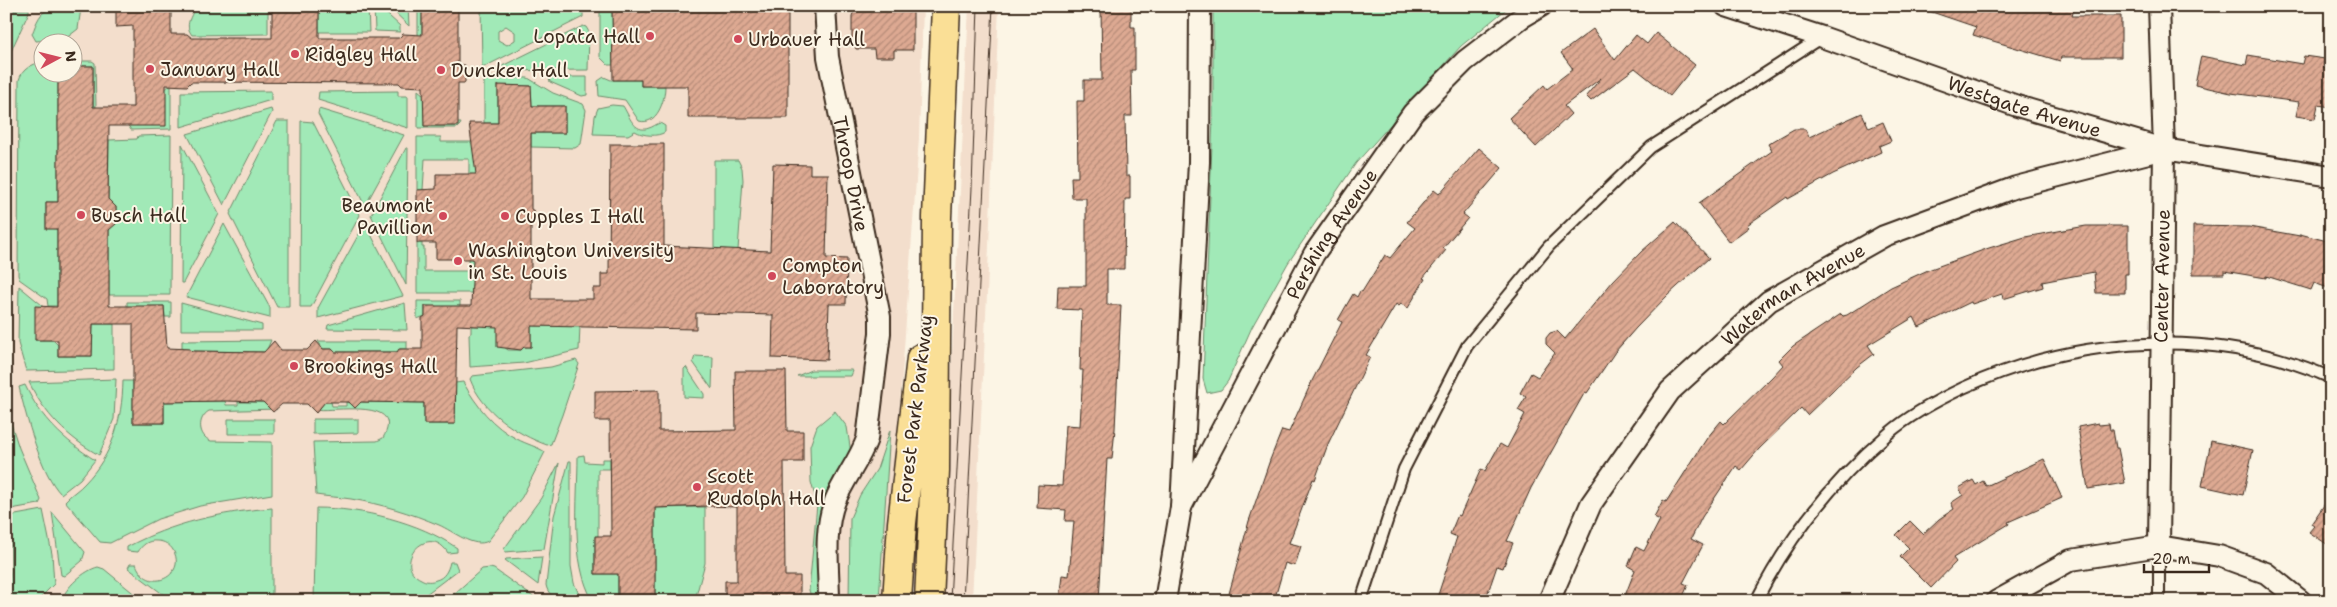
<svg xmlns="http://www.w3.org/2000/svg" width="2337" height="607" viewBox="0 0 2337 607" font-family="'Shantell Sans',sans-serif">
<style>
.built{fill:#f3decc;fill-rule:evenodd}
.green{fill:#a1e9b7;stroke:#6e8a6a;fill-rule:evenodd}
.building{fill:url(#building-hatch);stroke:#3b2a1e}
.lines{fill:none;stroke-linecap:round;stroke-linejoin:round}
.service-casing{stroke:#3b2a1e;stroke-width:14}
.minor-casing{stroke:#3b2a1e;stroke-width:24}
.primary-casing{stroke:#3b2a1e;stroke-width:31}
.service{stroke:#fcf5e5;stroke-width:10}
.minor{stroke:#fcf5e5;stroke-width:20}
.primary{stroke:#fadf96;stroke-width:28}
.tram{stroke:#3b2a1e;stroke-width:1}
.poi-dot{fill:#d1495b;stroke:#fcf5e5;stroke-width:2}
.labels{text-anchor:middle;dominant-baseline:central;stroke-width:4;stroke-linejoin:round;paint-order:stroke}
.poi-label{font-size:19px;fill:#3b2a1e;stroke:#fcf5e5;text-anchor:start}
.street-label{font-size:19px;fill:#3b2a1e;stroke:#fcf5e5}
</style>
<defs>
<pattern id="building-hatch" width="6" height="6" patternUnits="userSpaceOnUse" patternTransform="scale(1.25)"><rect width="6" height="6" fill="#dda992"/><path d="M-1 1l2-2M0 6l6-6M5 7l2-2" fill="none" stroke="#b48a77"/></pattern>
</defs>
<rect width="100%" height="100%" fill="#fcf5e5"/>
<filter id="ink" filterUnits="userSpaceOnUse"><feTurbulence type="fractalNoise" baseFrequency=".02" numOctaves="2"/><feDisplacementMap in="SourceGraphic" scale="10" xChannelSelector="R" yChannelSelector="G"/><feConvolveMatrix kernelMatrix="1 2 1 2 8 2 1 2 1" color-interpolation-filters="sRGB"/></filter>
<g filter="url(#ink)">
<path class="built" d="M6,6H923L919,138L886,601H6ZM42,42H72V72H42Z
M969,6H999L987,294L972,601H940Z"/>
<path class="green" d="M196,6H268V34L192,35C184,25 191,17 196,6Z
M319,6H368L369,32H319Z
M374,6H378L400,26V32L375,31Z
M388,6H408L409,26Z
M418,6H422V45H418Z
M481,6H583V17L482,68ZM506,26L515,32V40L507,45L498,40V31Z
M600,6H612L613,65H608L600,57Z
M1213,6H1510L1461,46L1356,163L1288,263L1252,327L1228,381L1221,390L1207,393L1203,379L1213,118Z
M53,8H81L78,29L65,39L36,41L32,34C37,22 39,11 53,8Z
M29,9V12L11,51V10Z
M583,26L586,27L589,32L588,70L492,71Z
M72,61H92L95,63L96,107H93V66H73Z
M42,62V72L58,73V202H46V228L57,229V306H48L47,299L19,279L18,275L19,80C22,69 32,64 42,62Z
M484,77L528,78L553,93L583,104L586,110L581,144L575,148L531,147V133H565V106H532L531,86H498V123H484Z
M552,77H587V95L582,96L550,82L549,79Z
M604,77L611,80H641V86H665C665,101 657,126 639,121L625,100L599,96L598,81Z
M171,84V129L131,130L127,124Z
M418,90L424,95V126H456V123H461L460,125L457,128H418Z
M271,91V100L181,127V92Z
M398,91V96H408V128L318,100L319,92Z
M612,105L623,106C629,115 634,134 649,128C653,127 656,124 660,123L665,126V132C658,137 643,136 635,131L628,135L593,134L595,116L598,108Z
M271,109L272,112L224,205L187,134Z
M319,109L404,135L365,206L318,114Z
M277,121H289V307H277L230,214Z
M301,121L313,122L360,215L311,307H300Z
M171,135L170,295H109V226L116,224V207L108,204L109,140L137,139L138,136Z
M417,137H441V142H472L480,144L472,293H417V243H422V247H424V271H468L469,159H425L423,190H417Z
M182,144L219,214L183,283H181Z
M406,148H408L406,285L371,215Z
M714,160H738L742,168L743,180L738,250L714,249Z
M365,223L403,296L318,318V308Z
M224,224L270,308V318L186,297Z
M19,286L42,305L35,340H53L58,345V356H92L93,324H114V369L26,371L18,343Z
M417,301H460V308L425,306V316L417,319Z
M127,302H171V317H165L164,306L127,307Z
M181,303L262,325V330H181Z
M405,303L407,330L327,329L328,325Z
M497,325L504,347L508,350H521L524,347H531V326L580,325L579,350L524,363L470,367L469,334L471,333V326Z
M271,340L266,352L192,351L189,349H182V341Z
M318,341H407V349H400L397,352H335L332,349H323Z
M695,356L713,357L712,389L693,362Z
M576,360L579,364L562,415L551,444L547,445C516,434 482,411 470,379L472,376L551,367Z
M686,367L704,394V398L684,397V369Z
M811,370H851L853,371L851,376H797Z
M116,379L114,419L99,455C68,438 44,414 29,382Z
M123,381H133V423H164V402L225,401L226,405H238V402H266L270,409H277L209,411C197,418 198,436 211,441L272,442V494L200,506L158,519L110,543L100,542L65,501C71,494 79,490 85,483C113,454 122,420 123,381Z
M463,382C476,405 493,427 517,439C526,444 538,447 545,452L522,497L488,541C474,549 453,531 439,525C411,513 381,504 351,499C339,497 327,497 316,495L313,442L377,441L383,438C407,396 329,413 312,409L323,402H331L332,406H346V402L358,405L361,402L424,403V424H455V383Z
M25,385C41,419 64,440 95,460L80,479L61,494C41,474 26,416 19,387Z
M6,408L19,448L41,500L39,504L11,509L9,507Z
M835,411L847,427L851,453L824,601H812L809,590L817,504L811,482L810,446L817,426Z
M228,419H274V434H228Z
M313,419H358V433L313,434Z
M890,430L879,601H849L850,518L860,495L877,469Z
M584,455L585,462L602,463V459H610V469H598V536L595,537V574H618V601H593C570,561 578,501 578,456Z
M569,461H571V566L574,583L582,601C569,601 549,602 546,585L554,516Z
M559,463L544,549L505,552L504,549L541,498Z
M705,507V563L696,596L693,601H655V508Z
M272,508V601H172L128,568L130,564H136C148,596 188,575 173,550C170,545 164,541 157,541C148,540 142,545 138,552L127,551V547C172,523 221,512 272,508Z
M316,508C362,508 419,522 457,548V552L448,553C428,521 391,565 421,579C426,582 431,582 436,580C444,578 448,571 450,562H455L458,570L417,601H314Z
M43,510L52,554L54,584L37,601H6L11,571L10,516Z
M52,512L85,552L82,561L64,576L61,575Z
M542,557L538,585L505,560L506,559Z
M98,567L104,569L143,601H62C64,588 85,570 98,567Z
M490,568L494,569L539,601H446L482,569Z"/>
<path class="building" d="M122,6H171V34H187L192,38H272V6H319V38H399L403,34L422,35V6H458V65H465V83H458V126H424L423,87L402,86L399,83L191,82L187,86L166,85V126H109L108,199L116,207V224L109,230V306H164L167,348L190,349L192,351L264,352L274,341L281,350H307L316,341L323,349H332L335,352H397L399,349H422V318L425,316V306H471L473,259H436V243H417V190L436,189V174H476L469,123H498V85L531,86L532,106H565V133H531V209L534,211V221L531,224V299H593V288H601V274H609L610,144H664V246L770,251L773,164L810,165V174H828L826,258L847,259L846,304H829L827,360L772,358L773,315L696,313V329L531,326V347H524L521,350L497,347V327L457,325L455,424H424V403L361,402L355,408L349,402H325L316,413L307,404H282L273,412L263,402L225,401L164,402V423H133V324H93L92,356H58V340H35V306L57,307V229H46V202H58V72H72V66H93V107H133V26L116,27V10H122Z
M612,6H788V118H688V86H641V80H613Z
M862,6H913V50H894V57H875L874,49H856L852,41V16L855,9H862Z
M1101,6H1131V27H1135V70H1131L1132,116H1125L1126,176H1130V199H1125L1124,269H1107V305H1121L1115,429L1112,459H1107L1099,601H1059L1062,575L1069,576L1074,521H1065L1066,510L1037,508L1038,485L1062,486L1066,425L1080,426L1083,370H1080L1082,310L1057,309L1058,286H1086V198H1072L1071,177H1078L1077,101H1084V80H1102Z
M1923,6H2075L2072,16H2121V57H2061L2060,61L1973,35L1976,27L1923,9Z
M1593,29L1615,60L1636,35L1647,44L1656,33L1695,65L1670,96L1635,68L1591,101L1586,96L1601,78L1564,106L1571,114L1536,147L1509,118L1544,85L1547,89L1573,69L1561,53Z
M2248,55L2302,64L2304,56L2325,59L2323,68L2331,70V107L2318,105L2315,119L2296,116L2299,102L2231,93L2195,85L2201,56L2246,65Z
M1862,113L1869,128L1883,122L1891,141L1879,146L1881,152L1833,174L1788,199L1787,197L1747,225L1749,227L1729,242L1699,203L1772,151L1768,144L1794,129H1805L1809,137Z
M1479,148L1502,168L1463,214L1468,218L1443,248L1446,250L1423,278L1425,279L1408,308L1401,304L1399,306L1396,304L1366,355L1370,357L1328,444L1315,480L1313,479L1289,543L1301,546L1295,566L1285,563L1274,601H1227L1249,521L1270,460L1282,430L1289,432L1312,381L1340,326L1342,322L1338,320L1353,294L1357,297L1360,291L1362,292L1385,255L1390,258L1415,228L1407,222L1434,190L1439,194Z
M1675,222L1709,258L1667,296L1636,328L1615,352L1587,393L1585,392L1531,488L1507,541L1513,543L1503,568L1497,566L1485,601H1436L1457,537L1450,534L1458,515L1460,516L1481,469L1485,471L1500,444L1507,448L1525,414L1518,410L1526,397L1520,393L1531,373L1538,377L1555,353L1546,344V338L1550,333L1557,331L1565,339L1613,281L1641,252Z
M2086,226H2128V274H2125V293H2096L2094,272L2042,282L2043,287L2003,299L2002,294L1972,304L1971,302L1919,327L1914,317L1868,345L1874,354L1857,367L1807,415L1801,408L1759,449L1741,470L1736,466L1702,517L1691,539L1703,545L1683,583L1688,585L1681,601H1623L1635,570L1628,566L1636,547L1644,551L1660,520L1654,517L1663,500L1666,502L1707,438L1721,421L1724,424L1772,377L1783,365L1779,360L1793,346L1841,314L1843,316L1847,315L1891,287L1928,270L1989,248L2025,237Z
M2193,226L2249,227L2300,236V234L2331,242V289L2314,283L2311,290L2266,276V278L2224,271V274H2193Z
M735,371H786L787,431H803V462H784L785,576H800V601H725V581H737V507L708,506L655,508V601H618V574H595V536H611L610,421H595V391L659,390V431L736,430Z
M2098,423L2099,425L2109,424L2110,430H2113L2116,448H2118L2125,483L2088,489L2078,427Z
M2211,441L2253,450L2243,495L2202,486Z
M2044,459L2062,498L2008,522L2009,524L1953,558L1956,562L1931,588L1900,557L1909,548L1896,535L1910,521L1923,534L1939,519L1954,509L1951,503L1963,495L1959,488L1973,480L1976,485L1983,481L1986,486Z
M2331,495V547L2309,532L2314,526L2311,524Z"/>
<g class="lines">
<defs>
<path id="service" d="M2159,546V601
M1361,601L1404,469L1467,346L1549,246L1651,147L1822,37
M1756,601C1789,536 1834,480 1889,433C1911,414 1938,400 1963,388C2075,336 2216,326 2331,378"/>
<g id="minor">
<path id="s1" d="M825,6L828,57L880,317V333L867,439C859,461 844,479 835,501C823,531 829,569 829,601"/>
<path id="s2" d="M1726,6L1822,37L2017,106L2164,149L2331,176"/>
<path d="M2159,6L2164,149L2159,546"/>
<path id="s3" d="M1181,507L1314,254L1413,113L1465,61L1521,18L1541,6"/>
<path d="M1165,601L1181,507L1199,162L1200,6"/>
<path id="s4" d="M1549,601L1591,504L1670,391L1769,301L1884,236L2016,187L2164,149"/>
<path d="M1997,601L2071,560L2159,546L2219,556L2266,573L2301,601"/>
</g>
<path id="primary" d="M897,601L902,523L921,358
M929,601L935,470L937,217L946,6"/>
</defs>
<use href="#service" class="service-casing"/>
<use href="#minor" class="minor-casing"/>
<use href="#primary" class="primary-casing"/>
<use href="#service" class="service"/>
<use href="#minor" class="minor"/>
<use href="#primary" class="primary"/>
<path class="tram" d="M950,601L972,188L978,6
M963,601L993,6"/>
</g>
</g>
<g class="poi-dot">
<circle cx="650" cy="36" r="5"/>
<circle cx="738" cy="39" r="5"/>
<circle cx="295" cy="54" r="5"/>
<circle cx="150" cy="69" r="5"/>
<circle cx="441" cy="70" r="5"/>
<circle cx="81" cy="215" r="5"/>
<circle cx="443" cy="216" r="5"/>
<circle cx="505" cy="216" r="5"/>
<circle cx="458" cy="261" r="5"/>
<circle cx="772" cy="276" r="5"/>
<circle cx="294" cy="366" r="5"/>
<circle cx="697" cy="487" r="5"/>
</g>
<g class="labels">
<g class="poi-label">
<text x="640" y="36" text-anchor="end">Lopata Hall</text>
<text x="748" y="39">Urbauer Hall</text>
<text x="305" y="54">Ridgley Hall</text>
<text x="160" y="69">January Hall</text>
<text x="451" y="70">Duncker Hall</text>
<text x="433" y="205" text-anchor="end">Beaumont<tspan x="433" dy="22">Pavillion</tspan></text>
<text x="91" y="215">Busch Hall</text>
<text x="515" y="216">Cupples I Hall</text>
<text x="468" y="250">Washington University<tspan x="468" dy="22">in St. Louis</tspan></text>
<text x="782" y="265">Compton<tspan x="782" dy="22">Laboratory</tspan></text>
<text x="304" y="366">Brookings Hall</text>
<text x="707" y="476">Scott<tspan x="707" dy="22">Rudolph Hall</tspan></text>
</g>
<g class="street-label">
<text stroke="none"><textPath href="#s2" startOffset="315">Westgate Avenue</textPath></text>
<text stroke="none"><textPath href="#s1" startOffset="170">Throop Drive</textPath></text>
<text stroke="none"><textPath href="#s3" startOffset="312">Pershing Avenue</textPath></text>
<text transform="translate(2162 276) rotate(-89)">Center Avenue</text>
<text stroke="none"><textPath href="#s4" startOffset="401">Waterman Avenue</textPath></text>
<text transform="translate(915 409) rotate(-83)">Forest Park Parkway</text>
</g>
</g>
<rect width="2337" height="607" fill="none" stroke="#fcf5e5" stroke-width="25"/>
<rect x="12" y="12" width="2312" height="582" fill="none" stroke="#3b2a1e" stroke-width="2" filter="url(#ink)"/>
<g transform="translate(58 58) rotate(83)"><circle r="24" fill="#fcf5e5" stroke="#afa495"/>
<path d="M0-4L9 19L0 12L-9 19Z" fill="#d1495b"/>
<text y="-8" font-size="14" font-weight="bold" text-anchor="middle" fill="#3b2a1e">N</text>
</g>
<path d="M2144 564v8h65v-8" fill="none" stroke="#3b2a1e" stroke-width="2.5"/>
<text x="2152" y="564" font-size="15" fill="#3b2a1e" stroke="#fcf5e5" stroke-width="4" paint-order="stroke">20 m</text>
</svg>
